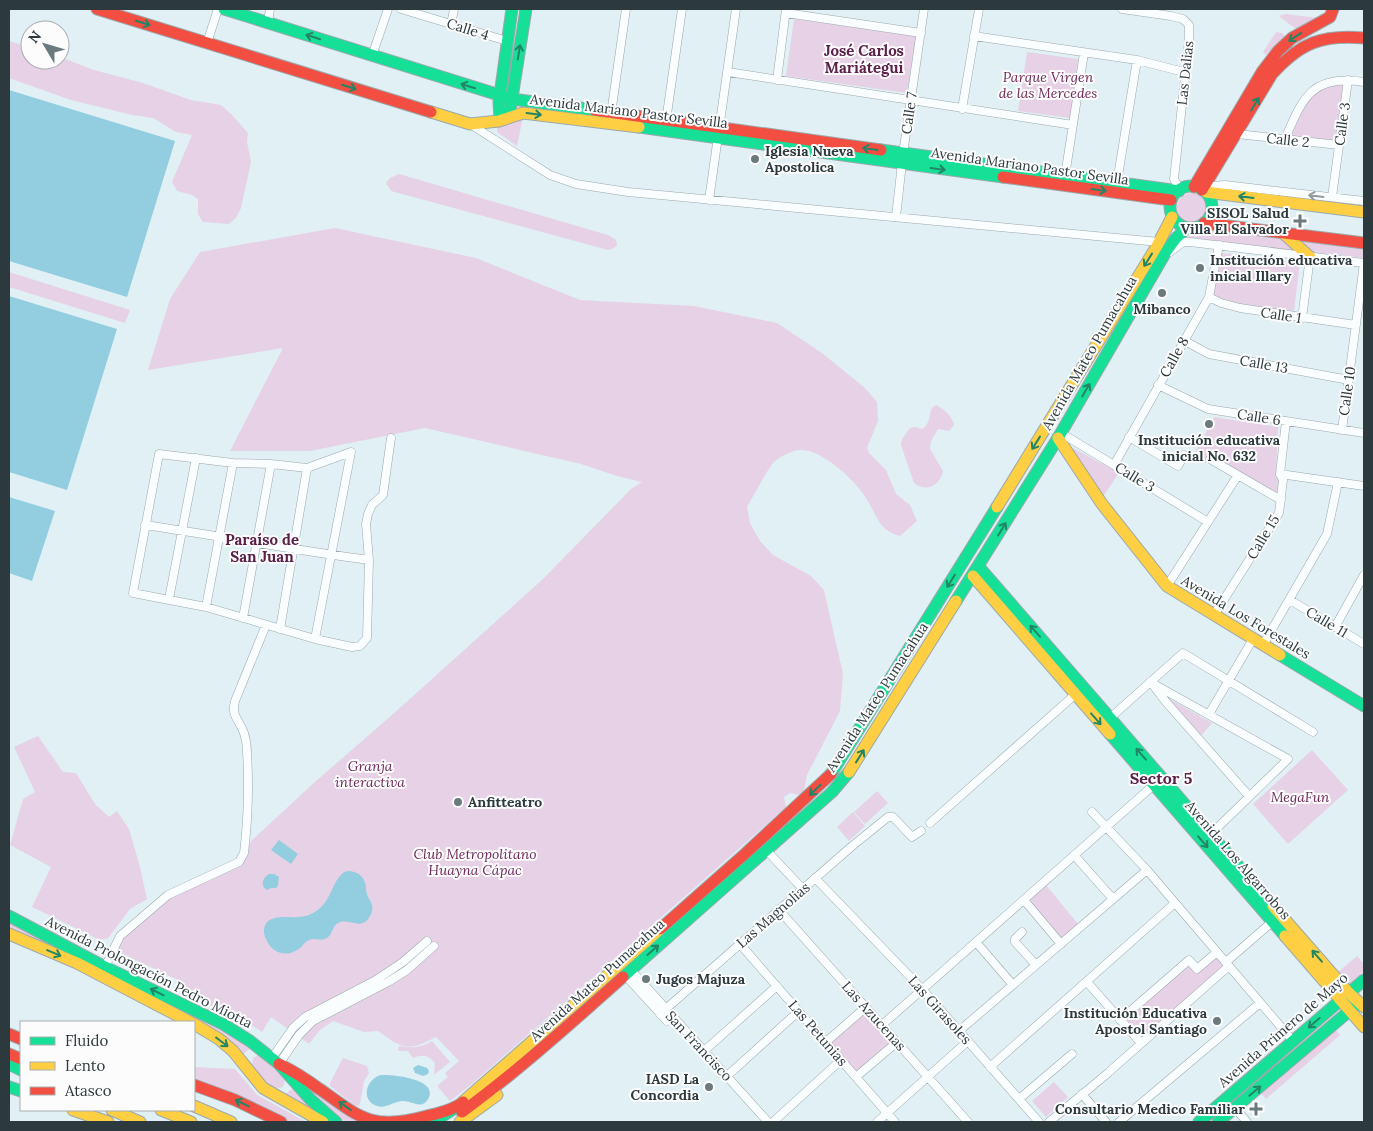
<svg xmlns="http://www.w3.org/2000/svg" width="1373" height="1131" viewBox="0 0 1373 1131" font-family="Lora,serif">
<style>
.green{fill:#e7d1e6}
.water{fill:#92cedf}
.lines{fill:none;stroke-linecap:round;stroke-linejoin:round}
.street-casing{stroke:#9ba8ac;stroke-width:9}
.fast-casing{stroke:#9ba8ac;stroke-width:13}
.slow-casing{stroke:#9ba8ac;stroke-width:13}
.jam-casing{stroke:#9ba8ac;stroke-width:13}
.street{stroke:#fafdfe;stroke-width:8}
.fast{stroke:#16e098;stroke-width:11}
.slow{stroke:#ffcf43;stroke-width:11}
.jam{stroke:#f24e42;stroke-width:11}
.oneway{stroke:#228566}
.oneway2{stroke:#939c9e}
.poi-dot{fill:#6b7a7e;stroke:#fcfcfc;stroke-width:2}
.labels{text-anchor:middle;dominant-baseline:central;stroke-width:4;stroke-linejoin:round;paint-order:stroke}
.street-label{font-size:14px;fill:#2c3a3e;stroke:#fcfcfc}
.park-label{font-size:14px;font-style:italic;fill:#6d2959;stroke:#fcfcfc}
.poi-label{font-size:14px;font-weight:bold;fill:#2c3a3e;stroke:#fcfcfc;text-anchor:start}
.neighbourhood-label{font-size:15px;font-weight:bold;fill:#5a2049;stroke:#fcfcfc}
.quarter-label{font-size:16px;font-weight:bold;fill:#5a2049;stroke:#fcfcfc}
</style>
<rect width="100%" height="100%" fill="#e0f0f5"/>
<path class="green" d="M1286,14L1318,18L1319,19L1296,29L1280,17L1279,16Z
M794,19L916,36L907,93L786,76Z
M1276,32L1282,33L1284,35V39L1276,44L1266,55L1263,52Z
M9,41L30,47V60H60V57L94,70L143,83L191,100L221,105L233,116L248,133L247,142L251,162L241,208L236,218L229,224L203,222L198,214V199L192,195L177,191L172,182L192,135L176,132L153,118L132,115L71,100L9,78Z
M1027,52L1078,59L1070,118L1018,111Z
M1344,83L1336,143L1290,137L1307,101L1324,87Z
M523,117L517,146L497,132V126Z
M399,174L608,235L616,240L617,245L614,248L608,250L391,191L386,183L390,178Z
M1177 208a15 15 0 1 1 30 0a15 15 0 1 1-30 0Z
M335,228L476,258L580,300L694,306L777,323L822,353L865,388L877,402L878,421L867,448L869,453L886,470L896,494L910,505L917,521L900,536C878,530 877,515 866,498C855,480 821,448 799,450C793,450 780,457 775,461C769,466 752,499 747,507L750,523L760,541L773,555L811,576L824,590L843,674L840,711L807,775L804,791L799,795L790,793L784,797L786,807L555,1011L472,1084L450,1101L437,1086L448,1077L445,1073L459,1061L436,1037C407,1052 403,1049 378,1031L364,1032L333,1021L320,1030L309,1044L271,1017L262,1032L236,1015L232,1019L191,993L180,981L115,950L122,938L169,899L237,866L252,840L316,781L392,715L543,579L631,489L642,482L617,476L581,464L425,428L310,451H230L283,348L148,370L170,299L200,252Z
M1209,229L1281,239L1300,252L1187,237L1201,230Z
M1299,240L1364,249V258L1314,252Z
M1222,253L1300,262L1294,311L1239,305L1213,295L1219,256Z
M9,272L130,310L125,323L9,287Z
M936,405C943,408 953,417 954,425L949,431L938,429L931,441L930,449L943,471C940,485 927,493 914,483L901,445L902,439L910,428L915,427L922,429C934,421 926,410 936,405Z
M1214,417L1278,427L1276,473L1281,481L1278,493L1210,455L1206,463L1193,456Z
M1073,448L1119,473L1102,498L1072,452Z
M1166,697L1212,723L1200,737Z
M38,736L63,772L76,773L95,804L109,817L117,811L129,829L140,867L147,899L130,909L108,938L100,940L32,907L51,867L10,845L23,799L35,792L14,747Z
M1312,750L1348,790L1288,844L1253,804Z
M877,791L888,803L865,824L854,812Z
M853,812L865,826L849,841L837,827Z
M1046,885L1078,924L1059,940L1027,902Z
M9,922L96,967L9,929Z
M1216,955L1226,965L1141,1038L1124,1018L1187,964L1195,973Z
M1357,956L1364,964V971L1350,984L1339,971Z
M130,984L222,1029L251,1047L244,1054L229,1039Z
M864,1012L891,1044L857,1074L830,1042Z
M1335,1029L1340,1035L1266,1099L1261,1093Z
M432,1041L450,1062L434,1075L435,1063C429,1055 422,1054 413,1058L408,1051H398L399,1046C411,1048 421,1048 432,1041Z
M260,1054L265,1056L285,1080L283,1087C270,1093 259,1074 252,1065L253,1058Z
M343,1058L367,1066L369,1073L364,1081L360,1104L359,1106H355L330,1086V1083Z
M194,1067L235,1069L257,1095L306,1122H290L268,1111L194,1080Z
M1054,1082L1068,1097L1046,1117L1032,1101Z
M293,1083L333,1122L284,1095L292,1089Z
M308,1087H309L367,1122H339L306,1090Z"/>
<path class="water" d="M9,90L175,141L127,297L9,261Z
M9,296L117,329L67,490L9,472Z
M9,497L55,511L32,581L9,573Z
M279,840L298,854L291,864L271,850Z
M347,871C359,871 366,878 366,889C366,899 376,903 371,914C363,933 349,917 338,923C332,926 333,934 327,938C321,942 315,937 309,940C304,942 302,948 297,950C285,958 271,952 266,939C263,933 263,928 267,922C279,912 297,922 313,913C334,902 331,877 347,871Z
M269,874H274L279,877L278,886L276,888H271L267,890C260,886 262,878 269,874Z
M418,1065L427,1068L429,1071L428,1074L423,1076L415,1073L413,1068Z
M381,1075C392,1074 440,1079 428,1099C422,1110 412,1101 403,1101C394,1101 386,1109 377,1106C360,1100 366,1079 381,1075Z"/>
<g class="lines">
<defs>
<path id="street" d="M401,9L507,41
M1122,9L1171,16L1183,19L1189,25V40L1174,179L1180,190
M786,13L921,33
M268,22L270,9
M451,25L454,9
M974,36L1137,60L1184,72
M207,43L218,9
M372,56L388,9
M728,72L1073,125
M777,80L786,9
M962,109L979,9
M611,114L626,9
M666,121L682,9
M470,124L550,175L576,184L628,192L1159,242
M1237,134L1339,145
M1285,139C1303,97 1312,74 1364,82
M1065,176L1084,53
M1117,182L1137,60
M1204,191L1211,186L1225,185L1364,201
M1332,197L1348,80
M709,200L736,9
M896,217L903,154L924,9
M1170,252L1183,242H1190L1364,263
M1209,297L1221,303L1240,308L1356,325
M1302,318L1310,257
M1183,340L1209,354L1349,380
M1158,385L1208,409L1364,433
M1342,430L1364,263
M1061,433L1208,522
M1129,437L1178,466L1184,455
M351,452L307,468L271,464L233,463L159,454L133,593L206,607L315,639L352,647L360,646L367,638L369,560L366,524L368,514L372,505L383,495L391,438
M1210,459L1281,500
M1114,465L1209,297L1219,245
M1280,474L1364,486
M145,525C220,536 294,550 369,560
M1167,586L1238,475
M169,599L196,458
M1290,600L1364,644
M206,607L233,463
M1214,615L1279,513L1283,480L1280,474L1286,421
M243,618L271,464
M1335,627L1364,575
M280,629L307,468
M315,639L351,452
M1263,645L1327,534L1338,482
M1150,682L1288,759L1211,834
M1153,685L1166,702L1249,796
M1209,714L1253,639
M1110,718L1183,653L1313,732
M1092,812L1147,870L1293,1041
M930,823L1078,692
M766,850L803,889
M1074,855L1113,899
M815,878L922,989L1039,1122
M1024,900L1061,944
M779,910L968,1122
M1022,932L1015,939V942L1036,965
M976,942L1013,985
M740,944L895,1122
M1226,962L1272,922
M105,967L120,936L168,895L239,862L244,853C248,820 249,786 247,752C247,746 246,739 244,733C239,719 231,717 235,701L266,625
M631,970L768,1122
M625,975L667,1021L672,1016
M1087,982L1141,1043
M660,1014L851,847L888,817H893L912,837L921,831
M1120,1020L1189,960L1197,969L1217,952
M882,1025L1156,783
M959,1031L1147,870
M826,1042L866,1007
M704,1051L777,986
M272,1058L293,1028L305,1017L376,980L403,962L427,941
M279,1064L299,1035L313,1021L388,982L407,970L434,946
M990,1067L1175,903
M1110,1071L1229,966
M727,1076L799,1011
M856,1077L897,1042
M1082,1094L1106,1122
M1019,1099L1072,1054
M1235,1108L1247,1122
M773,1122L841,1060
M877,1122L968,1041
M1049,1122L1108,1073
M1119,1122L1260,1003"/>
<path id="fast" d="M224,9L512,99L594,110
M509,117L526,9
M500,120L499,102L512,9
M639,127L1003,177
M881,150L1179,191
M1170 207a21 21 0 1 1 42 0a21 21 0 1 1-42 0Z
M979,567L1273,906
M956,601L1058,438L1167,250L1176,238L1187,228
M1280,655L1364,706
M1110,734L1285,936
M831,774L997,507
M9,916L105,967L223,1024L250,1041L279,1064L310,1099L336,1122
M623,977L832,792L849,772
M9,1064L21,1070
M9,1087L21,1091
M433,1122L458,1106
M1199,1122L1364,980
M1218,1122L1354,1007"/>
<path id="slow" d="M431,112L470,124L499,121L523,113L639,127
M1206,192L1364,212
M1283,233L1310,257
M1058,438L1102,504L1167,586L1280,655
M997,507L1157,246L1172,217
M973,576L1110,734
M849,772L956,601
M1273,906L1349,993L1364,1007
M9,934L77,963L190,1022
M1285,936L1364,1027
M194,1024L219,1039L233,1051L263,1088L323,1122
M463,1102L660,929
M194,1106L231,1122
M73,1110L108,1122
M112,1110L140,1122
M161,1110L191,1122
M460,1122L497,1095"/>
<path id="jam" d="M97,9L431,112
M594,110L881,150
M1003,177L1171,200
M1194,187L1262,72L1278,51L1292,38L1330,17L1333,9
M1202,190L1272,74C1300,43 1322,34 1364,38
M1204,223L1364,243
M660,929L746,853L831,774
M9,1034L21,1039
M9,1054L21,1059
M279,1064C293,1071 306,1079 318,1088C335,1099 351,1114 371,1120C389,1125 409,1121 427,1116C439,1113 454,1110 463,1102
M194,1085L235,1100L281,1122
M462,1112C519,1070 571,1023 623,977"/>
</defs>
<use href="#street" class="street-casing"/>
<use href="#fast" class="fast-casing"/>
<use href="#slow" class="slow-casing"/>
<use href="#jam" class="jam-casing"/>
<use href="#street" class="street"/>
<use href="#fast" class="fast"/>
<use href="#slow" class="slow"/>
<use href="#jam" class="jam"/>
</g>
<defs><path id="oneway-shaft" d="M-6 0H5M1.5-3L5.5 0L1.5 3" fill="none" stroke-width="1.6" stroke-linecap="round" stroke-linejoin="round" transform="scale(1.25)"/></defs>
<g class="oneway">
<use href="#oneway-shaft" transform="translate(143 23) rotate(17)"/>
<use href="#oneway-shaft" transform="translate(313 37) rotate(-162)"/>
<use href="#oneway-shaft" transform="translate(1295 37) rotate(147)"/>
<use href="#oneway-shaft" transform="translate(519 52) rotate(-81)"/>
<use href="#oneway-shaft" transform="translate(468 86) rotate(-163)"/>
<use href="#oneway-shaft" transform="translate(349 87) rotate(17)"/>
<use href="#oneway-shaft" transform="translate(1255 104) rotate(-59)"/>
<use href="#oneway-shaft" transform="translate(534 114) rotate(7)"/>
<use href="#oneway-shaft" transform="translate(870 149) rotate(-172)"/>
<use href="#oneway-shaft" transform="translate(938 169) rotate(8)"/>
<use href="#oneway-shaft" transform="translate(1099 190) rotate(8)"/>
<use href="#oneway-shaft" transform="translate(1246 197) rotate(-173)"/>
<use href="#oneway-shaft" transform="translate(1148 260) rotate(122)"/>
<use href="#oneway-shaft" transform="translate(1086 390) rotate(-60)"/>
<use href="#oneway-shaft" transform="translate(1036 443) rotate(122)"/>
<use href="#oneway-shaft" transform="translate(1002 529) rotate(-59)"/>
<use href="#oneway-shaft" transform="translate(951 581) rotate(122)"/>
<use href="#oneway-shaft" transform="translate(1035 631) rotate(-131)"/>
<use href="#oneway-shaft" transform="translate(1096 719) rotate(49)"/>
<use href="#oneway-shaft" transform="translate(1141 754) rotate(-131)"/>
<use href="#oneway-shaft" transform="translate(860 756) rotate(-58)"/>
<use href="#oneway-shaft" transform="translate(815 790) rotate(137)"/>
<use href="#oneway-shaft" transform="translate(1203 842) rotate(49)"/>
<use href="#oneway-shaft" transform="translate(653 950) rotate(-42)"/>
<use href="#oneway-shaft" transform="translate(54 953) rotate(23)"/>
<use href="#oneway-shaft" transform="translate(1317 956) rotate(-131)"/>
<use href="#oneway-shaft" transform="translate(157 992) rotate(-154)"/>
<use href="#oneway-shaft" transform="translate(1314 1023) rotate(139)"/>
<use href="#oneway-shaft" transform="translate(222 1042) rotate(37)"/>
<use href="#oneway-shaft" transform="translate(1255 1091) rotate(-40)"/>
<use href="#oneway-shaft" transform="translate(242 1103) rotate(-154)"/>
<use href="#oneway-shaft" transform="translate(345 1106) rotate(-145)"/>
</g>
<use class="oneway2" href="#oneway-shaft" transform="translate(1316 196) rotate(-173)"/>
<g class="poi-dot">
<circle cx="755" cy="159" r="5"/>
<path d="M1297.5 213.5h5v5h5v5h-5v5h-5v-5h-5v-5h5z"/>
<circle cx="1200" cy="268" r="5"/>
<circle cx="1162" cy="293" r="5"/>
<circle cx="1209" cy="424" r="5"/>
<circle cx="458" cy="802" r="5"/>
<circle cx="646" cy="979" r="5"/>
<circle cx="1217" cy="1021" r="5"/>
<circle cx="709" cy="1087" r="5"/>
<path d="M1253.5 1101.5h5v5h5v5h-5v5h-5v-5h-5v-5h5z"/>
</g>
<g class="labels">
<g class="street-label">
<text transform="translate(468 29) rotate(17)">Calle 4</text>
<text transform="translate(1185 73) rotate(-84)">Las Dalias</text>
<text transform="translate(629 111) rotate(7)">Avenida Mariano Pastor Sevilla</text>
<text transform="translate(909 113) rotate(-82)">Calle 7</text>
<text transform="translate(1342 124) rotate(-82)">Calle 3</text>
<text transform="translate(1288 140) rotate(6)">Calle 2</text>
<text transform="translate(1030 166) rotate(8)">Avenida Mariano Pastor Sevilla</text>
<text transform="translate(1281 315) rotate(9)">Calle 1</text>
<text transform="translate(1089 353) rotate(-60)">Avenida Mateo Pumacahua</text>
<text transform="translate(1174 357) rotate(-61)">Calle 8</text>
<text transform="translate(1264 364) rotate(10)">Calle 13</text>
<text transform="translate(1347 391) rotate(-82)">Calle 10</text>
<text transform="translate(1259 417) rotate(9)">Calle 6</text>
<text transform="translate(1135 477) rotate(31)">Calle 3</text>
<text transform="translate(1263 537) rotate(-59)">Calle 15</text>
<text transform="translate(1246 617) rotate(31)">Avenida Los Forestales</text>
<text transform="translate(1327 622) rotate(31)">Calle 11</text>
<text transform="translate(877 697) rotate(-57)">Avenida Mateo Pumacahua</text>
<text transform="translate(1238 860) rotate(49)">Avenida Los Algarrobos</text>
<text transform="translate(773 915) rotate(-41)">Las Magnolias</text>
<text transform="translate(149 972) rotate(27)">Avenida Prolongación Pedro Miotta</text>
<text transform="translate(597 980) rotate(-42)">Avenida Mateo Pumacahua</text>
<text transform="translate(940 1010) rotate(48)">Las Girasoles</text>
<text transform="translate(874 1016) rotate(48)">Las Azucenas</text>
<text transform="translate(1283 1030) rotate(-41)">Avenida Primero de Mayo</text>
<text transform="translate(818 1033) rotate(49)">Las Petunias</text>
<text transform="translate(699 1046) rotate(47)">San Francisco</text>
</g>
<g class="park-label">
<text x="1048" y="77">Parque Virgen<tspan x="1048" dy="16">de las Mercedes</tspan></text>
<text x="370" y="766">Granja<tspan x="370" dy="16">interactiva</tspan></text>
<text x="1300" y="797">MegaFun</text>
<text x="475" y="854">Club Metropolitano<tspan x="475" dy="16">Huayna Cápac</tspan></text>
</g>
<g class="poi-label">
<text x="765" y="151">Iglesia Nueva<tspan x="765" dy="16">Apostolica</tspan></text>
<text x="1289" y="213" text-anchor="end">SISOL Salud<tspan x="1289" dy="16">Villa El Salvador</tspan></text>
<text x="1210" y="260">Institución educativa<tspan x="1210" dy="16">inicial Illary</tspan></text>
<text x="1162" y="309" text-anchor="middle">Mibanco</text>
<text x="1209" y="440" text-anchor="middle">Institución educativa<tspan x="1209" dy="16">inicial No. 632</tspan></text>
<text x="468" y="802">Anfitteatro</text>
<text x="656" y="979">Jugos Majuza</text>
<text x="1207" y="1013" text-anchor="end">Institución Educativa<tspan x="1207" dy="16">Apostol Santiago</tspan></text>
<text x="699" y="1079" text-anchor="end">IASD La<tspan x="699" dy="16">Concordia</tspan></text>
<text x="1245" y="1109" text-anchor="end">Consultario Medico Familiar</text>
</g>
<g class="neighbourhood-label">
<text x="864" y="50">José Carlos<tspan x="864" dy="17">Mariátegui</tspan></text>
<text x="262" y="539">Paraíso de<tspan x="262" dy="17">San Juan</tspan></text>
</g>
<g class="quarter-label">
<text x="1161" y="778">Sector 5</text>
</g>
</g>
<rect width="1373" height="1131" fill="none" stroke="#2c3a3e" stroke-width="20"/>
<rect x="20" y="1021" width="175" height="90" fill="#fcfcfc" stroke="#a9aeb0"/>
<rect x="30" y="1037" width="25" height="8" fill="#16e098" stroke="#a9aeb0"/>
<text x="65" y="1046" font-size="15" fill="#2c3a3e">Fluido</text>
<rect x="30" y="1062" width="25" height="8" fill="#ffcf43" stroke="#a9aeb0"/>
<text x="65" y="1071" font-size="15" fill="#2c3a3e">Lento</text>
<rect x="30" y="1087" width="25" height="8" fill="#f24e42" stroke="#a9aeb0"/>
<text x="65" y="1096" font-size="15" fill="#2c3a3e">Atasco</text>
<g transform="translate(45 45) rotate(308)"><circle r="24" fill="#fcfcfc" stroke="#a9aeb0"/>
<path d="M0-4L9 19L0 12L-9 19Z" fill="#6b7a7e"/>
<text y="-8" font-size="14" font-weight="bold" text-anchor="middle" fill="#2c3a3e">N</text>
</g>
</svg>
